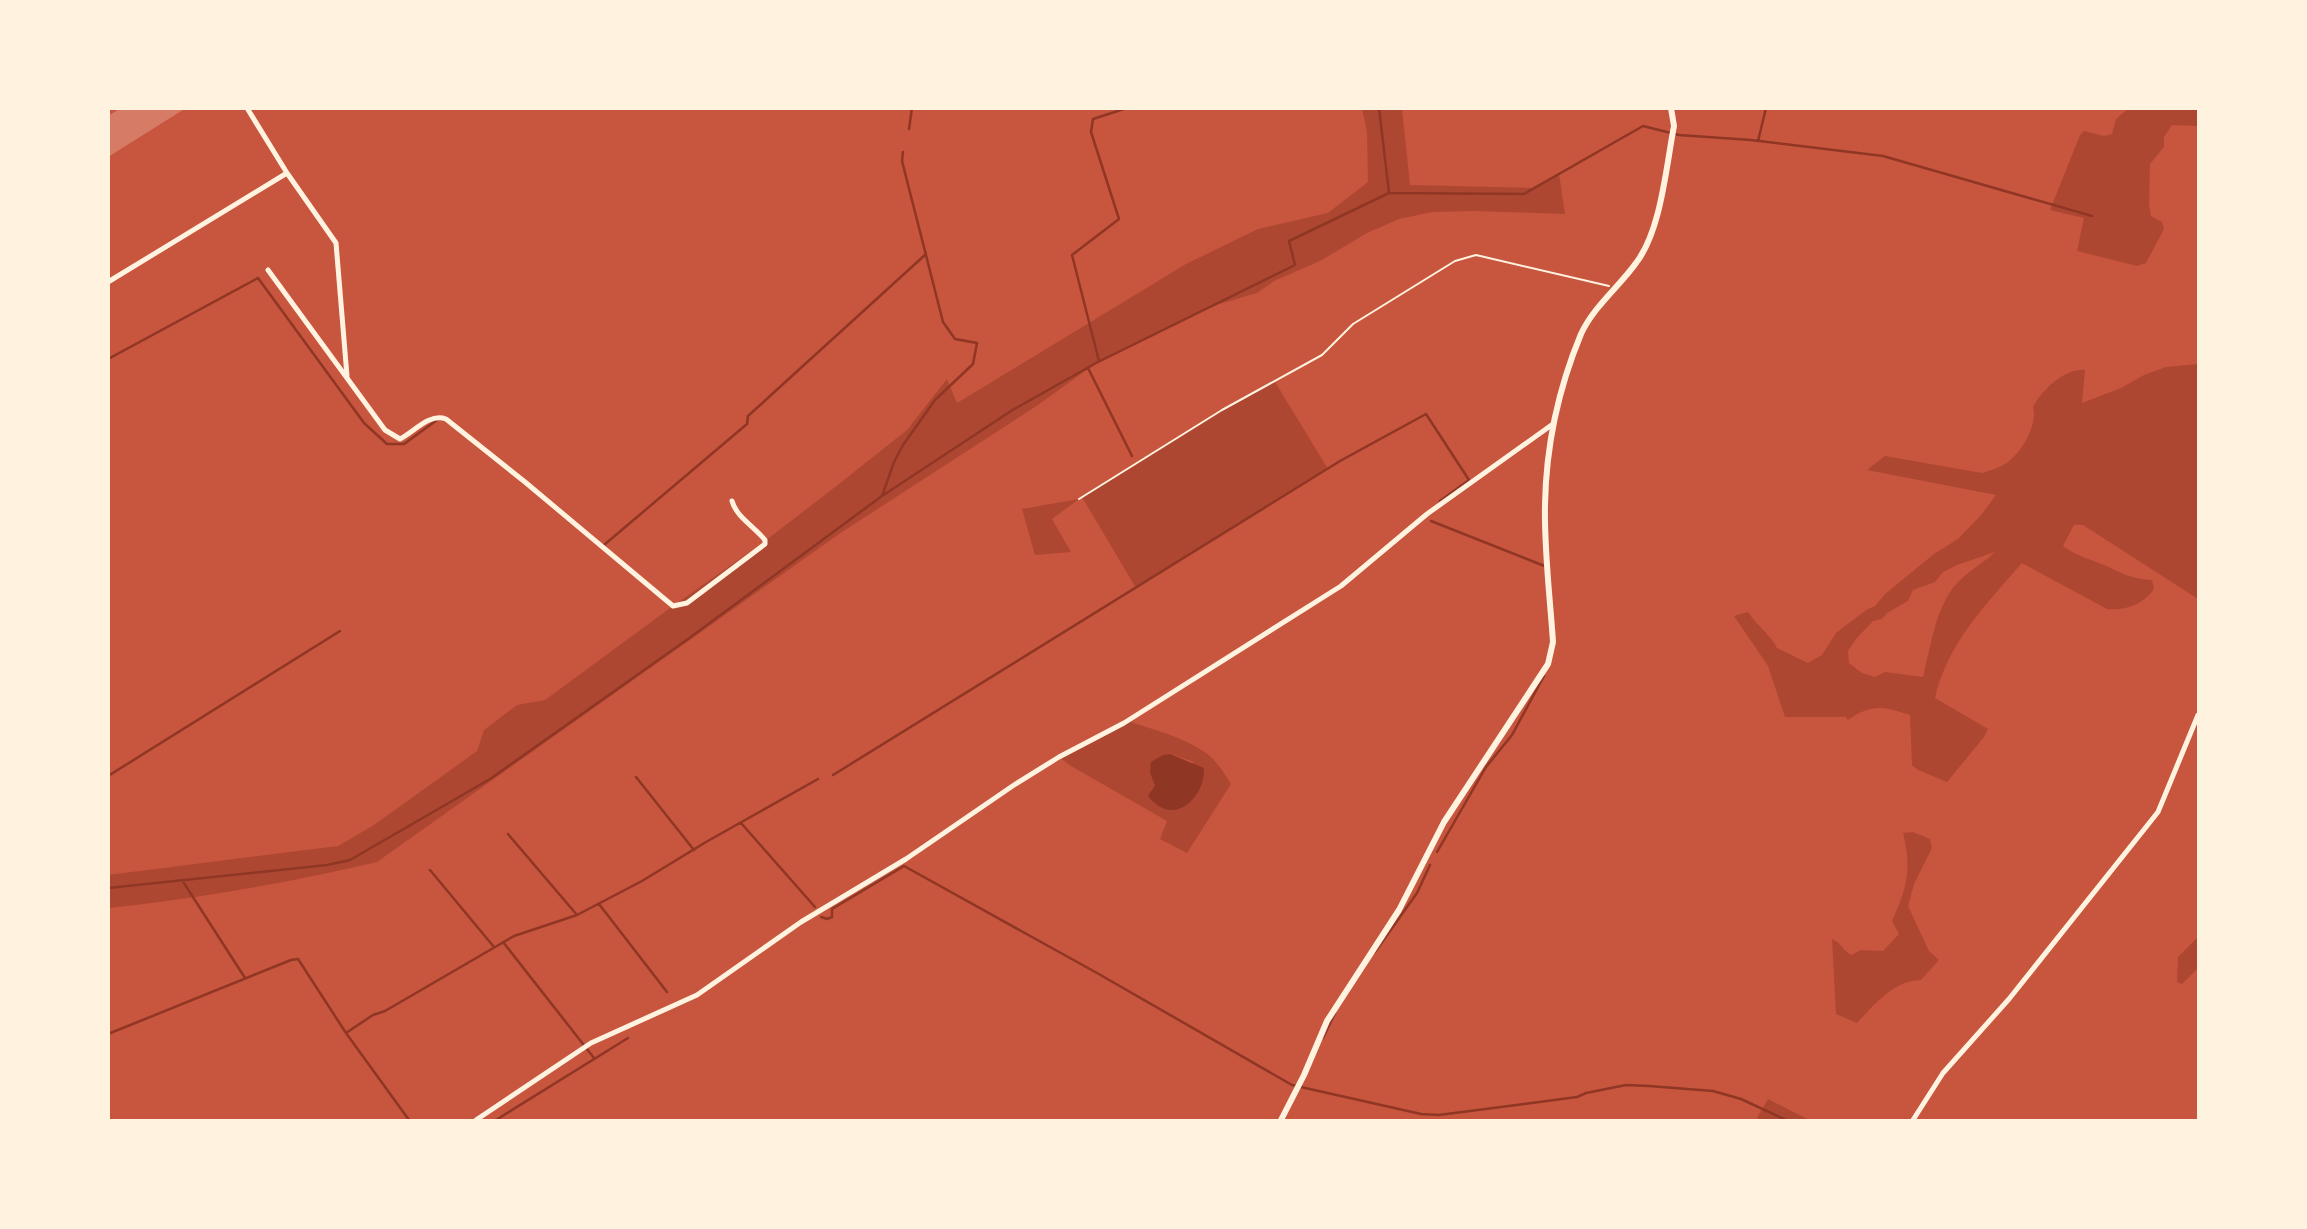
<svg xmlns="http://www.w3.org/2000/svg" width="2307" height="1229" viewBox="0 0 2307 1229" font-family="'Public Sans',sans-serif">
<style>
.green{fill:#ae4732;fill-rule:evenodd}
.water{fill:#8f3625}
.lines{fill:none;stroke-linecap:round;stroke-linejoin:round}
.stream{stroke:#8f3625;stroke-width:2.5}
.building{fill:#d67c66}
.path{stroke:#fff3e0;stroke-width:2}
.minor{stroke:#fff3e0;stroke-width:5}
.tertiary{stroke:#fff3e0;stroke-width:6}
</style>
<rect width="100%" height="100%" fill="#c8553d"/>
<path class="green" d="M2129,108L2198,109V126L2172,125L2164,137V147L2150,164L2149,204L2151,216L2162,222L2164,229L2146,263L2137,266L2077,251L2084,218L2050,210L2080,135L2084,131L2104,136L2112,134L2116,119Z
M1362,109H1402L1410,185L1535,188L1559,174L1565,214L1476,211L1432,212L1399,219L1367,233L1320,261L1274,281L1257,293L1209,307L1099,361L1038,405L839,534L377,862C288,883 199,898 109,908L108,875L338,846L374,825L477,751L484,730L517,705L545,700L673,606L761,544L839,484L907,430L947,379L957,403L1186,264L1258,229L1328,213L1368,182L1367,132Z
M2198,364V599L2083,525H2074L2063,546C2075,555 2086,558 2099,563C2120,571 2128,579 2152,580L2154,589C2144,604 2125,611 2107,609L2022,563C1987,603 1947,644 1935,698L1988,729L1984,737L1947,782L1918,770L1912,765L1910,715C1884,707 1873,703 1848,720L1846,717H1785L1768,666L1734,616L1748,612C1757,626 1770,634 1777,648L1808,663L1822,655L1836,633L1866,610L1875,606L1885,594L1934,554L1958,539L1981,515L1996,495L1867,470L1885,456L1982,473C1990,470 2001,468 2008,462C2022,452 2038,424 2033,407C2042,390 2065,368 2085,370L2082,403L2121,388L2144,375L2166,367ZM1995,552C1984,563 1968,571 1957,583C1935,608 1931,646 1923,677L1885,672L1875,677L1862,673L1849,663L1848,651L1856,639L1873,621L1882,619L1887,613L1908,601L1913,590L1935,582L1943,572L1957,565Z
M1275,382L1328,469L1136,588L1082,497L1222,410Z
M1079,499L1052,519L1071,552L1035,555L1022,509Z
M1127,721C1153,729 1183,737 1206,753C1217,761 1224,773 1231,784L1187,853L1160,839L1167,821L1071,766L1059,757ZM1170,754L1194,762L1151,790L1155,785L1154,781Z
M1913,832L1930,839L1932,848L1914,884L1908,906L1929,951L1939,960L1921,980C1894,980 1874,1005 1857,1023L1836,1014L1832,939C1843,944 1843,951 1851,955L1861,950L1883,951L1899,934L1892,921C1907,888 1912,869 1903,833Z
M2198,937V968L2182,984L2177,982L2178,957Z
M1768,1099L1809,1120H1762L1757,1118Z"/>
<path class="water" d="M1170,754L1204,768C1205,799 1172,828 1148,796L1155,785L1150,773L1151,762L1163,755Z"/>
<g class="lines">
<path class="stream" d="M1379,108L1389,193
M909,129L912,108
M1758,141L1766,108
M108,359L258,278L364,423L387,444H404L437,420
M1099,361L1072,255L1119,219L1091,132L1093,119L1127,108
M1088,368L1132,456
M882,496L894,462L903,445L935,400L973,364L977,343L955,339L943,322L902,161L903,152
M1431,521L1547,567
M604,545L747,424L748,416L926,254
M833,775L1340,461L1426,414L1469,480L1440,501
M108,776L340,631
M636,777L694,850
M741,823L815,907
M508,834L577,915
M1437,852L1486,767L1512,735L1544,676
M430,870L494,947
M182,880L245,978
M108,888L327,865L350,860L490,779L688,639L882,496L1011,411L1096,363L1295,265L1289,241L1389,193L1524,194L1643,126L1679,135L1751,140L1883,156L2092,216
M599,904L667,992
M821,917L827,919L832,917V909L904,866L1097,973L1292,1085L1421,1114L1439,1115L1577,1097L1586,1093L1626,1085L1649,1086L1713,1091L1741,1099L1786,1120
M503,942L594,1058
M1375,952L1417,893L1430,865
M346,1033L373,1015L385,1011L514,936L577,915L642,881L706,842L818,779
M108,1034L291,960L298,959L346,1033L409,1120
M1323,1038L1335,1013
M496,1120L628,1038"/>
</g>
<path class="building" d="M121,108H186L108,157V116Z"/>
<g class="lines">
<path class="path" d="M1079,499L1222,410L1322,355L1353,324L1455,261L1476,255L1609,286"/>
<path class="minor" d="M247,108L287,173L336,243L347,376
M268,270L385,430L400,439C414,432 429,413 446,419L525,482L673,606L687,603L765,544V540C754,526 737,518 732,501
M108,282L287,173
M476,1120L591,1043L697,995L801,922L906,859L1014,785L1059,757L1124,723L1341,586L1427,514L1553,424
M1913,1120L1943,1073L2009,999L2158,812L2198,715"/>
<path class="tertiary" d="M1281,1120L1304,1075L1327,1021L1399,910L1444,822L1548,664L1553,642C1550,597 1544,550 1545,505C1546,447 1559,387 1581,334C1594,306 1619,287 1636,263C1661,231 1666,167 1674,126L1671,108"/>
</g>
<rect width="2307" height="1229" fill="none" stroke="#fff3e0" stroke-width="220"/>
</svg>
